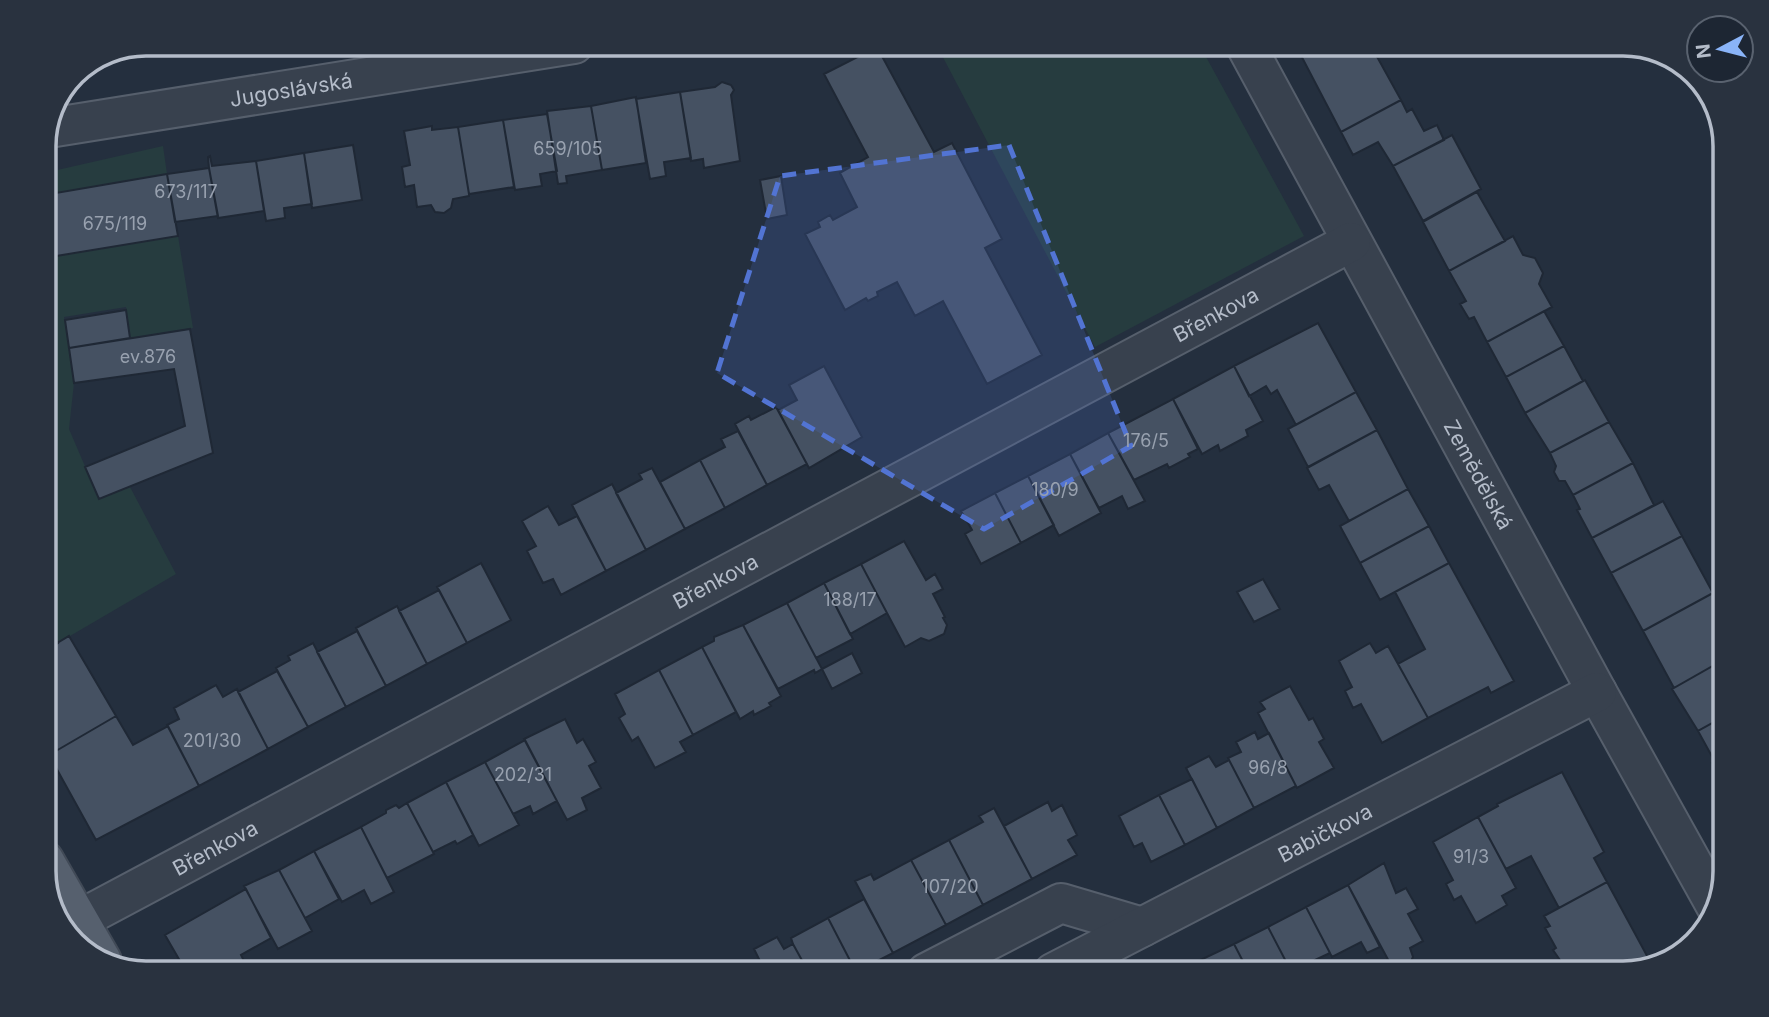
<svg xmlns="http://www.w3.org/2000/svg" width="1769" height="1017" viewBox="0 0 1769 1017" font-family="Inter,sans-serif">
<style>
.green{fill:#263c3f}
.building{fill:#455162;stroke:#1f2835;stroke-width:2}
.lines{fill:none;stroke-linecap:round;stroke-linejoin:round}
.minor-casing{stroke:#565f6c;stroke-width:42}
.major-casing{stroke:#414a57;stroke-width:42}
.minor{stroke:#38414e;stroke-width:38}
.major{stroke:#56606e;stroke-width:38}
.marked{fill:#5274d3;fill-opacity:0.2;stroke:#5274d3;stroke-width:5;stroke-dasharray:14 9;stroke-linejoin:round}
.labels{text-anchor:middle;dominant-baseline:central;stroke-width:5;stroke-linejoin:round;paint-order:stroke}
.number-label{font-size:18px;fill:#98a1af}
.street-label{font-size:21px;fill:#b4bcc9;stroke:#1d2633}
.rim{fill:none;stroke:#b4bcc9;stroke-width:3.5}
</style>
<rect width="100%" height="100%" fill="#242f3e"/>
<path class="green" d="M936,44H1199L1304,236L1095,347Z
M163,146L167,174L44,195V173Z
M178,236L193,328L130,338L126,307L64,317L74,383L69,429L99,499L130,487L176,574L58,643L44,618V258Z"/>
<path class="building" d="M1295,44H1370L1401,100L1341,132Z
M877,47L934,152L952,143L1002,239L985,248L1042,355L987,384L943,301L915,316L897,282L877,292L878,296L868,301L866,298L845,310L805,234L820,227L818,222L830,215L833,220L857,207L840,173L868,157L824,74Z
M722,82L731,85L734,90L731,95L740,161L704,168L703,159L691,161L680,92L715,87Z
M680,92L691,158L664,162L666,176L650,179L636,99Z
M636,97L646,163L602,170L591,106Z
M1401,100L1407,112L1412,109L1424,131L1437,125L1444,140L1393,166L1378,142L1353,155L1341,132Z
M591,106L602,170L566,176L567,183L558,184L547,111Z
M547,114L557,171L540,174L542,186L515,190L503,120Z
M503,120L514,187L469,194L458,127Z
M432,126V130L458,127L469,194V196L453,199L451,208L444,213L435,212L431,205L417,207L414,185L405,187L402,167L410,165L404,131Z
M1452,135L1481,189L1423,221L1393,166Z
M353,145L362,200L312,208L304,153Z
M304,153L312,204L284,208L285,218L266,221L256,161Z
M210,156L212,166L256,161L264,211L218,218L209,168L208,157Z
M209,168L218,216L175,222L167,174Z
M167,174L178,236L44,258V195Z
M781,176L787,215L767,219L760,180Z
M1477,192L1505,241L1449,271L1423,222Z
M1513,236L1523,255L1535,258L1543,273L1539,284L1552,307L1487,342L1474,317L1469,319L1460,304L1466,301L1449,271Z
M126,310L130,338L69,348L65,320Z
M1544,311L1564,346L1506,377L1487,342Z
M1318,323L1356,392L1296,425L1277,390L1271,394L1266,386L1249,396L1234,366Z
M190,329L213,453L99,499L85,467L185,426L174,369L74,383L69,348Z
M1564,346L1583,381L1525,413L1506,377Z
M824,366L862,437L809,468L778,410L797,400L789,385Z
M1234,366L1263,421L1246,430L1248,436L1220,451L1218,445L1202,454L1173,399Z
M1585,380L1609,422L1550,453L1525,413Z
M1356,392L1377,430L1308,467L1288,429Z
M1173,399L1198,449L1188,454L1190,457L1169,468L1167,464L1134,480L1108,433Z
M776,407L807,464L767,485L735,424L749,416L751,420Z
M1609,422L1633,463L1573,495L1565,481H1559L1554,472L1556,466L1550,453Z
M1377,430L1408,489L1349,521L1329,485L1319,490L1307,468Z
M738,431L767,485L725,508L700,460L725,447L721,439Z
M1108,433L1145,501L1128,509L1122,496L1099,508L1070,454Z
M1070,454L1101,513L1059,536L1028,476Z
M700,460L725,508L685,529L660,482Z
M1633,463L1654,505L1592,538L1577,510L1580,509L1573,495Z
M652,468L685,529L646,550L616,493L642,479L639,474Z
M1028,476L1054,525L1021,543L995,493Z
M612,484L646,550L606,571L572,505Z
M1408,489L1429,526L1360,563L1340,526Z
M995,493L1021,543L981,564L965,534L972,530L961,511Z
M1663,501L1682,536L1611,573L1592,538Z
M548,506L559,525L577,516L606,571L561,595L553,579L543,583L527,551L536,546L522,521Z
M1429,526L1449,563L1380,600L1360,563Z
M1682,536L1713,593L1643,631L1611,573Z
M904,541L926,580L935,574L943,589L933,594L945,617L943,618L947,625L944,634L929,641L921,638L905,647L861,564Z
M481,563L511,620L467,643L437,587Z
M1449,563L1514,681L1491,693L1488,687L1428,718L1398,664L1425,649L1395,592Z
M861,564L887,613L850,634L824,583Z
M1263,579L1280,609L1254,622L1237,592Z
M824,583L853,639L816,658L787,603Z
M439,590L467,643L427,664L399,611Z
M1713,593L1725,615V659L1674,688L1643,631Z
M787,603L822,669L815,673L814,670L778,689L743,625Z
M397,606L427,664L386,686L356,628Z
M44,618L58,643L44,651Z
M743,625L781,696L769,703L771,706L754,715L753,711L740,719L702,647L714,641V637Z
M357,631L386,686L346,707L317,652Z
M69,636L116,716L49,755L44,747V651Z
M313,643L346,707L308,727L276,668L290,660L288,656Z
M1370,643L1376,653L1388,646L1428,718L1382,743L1361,704L1353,708L1345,691L1352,687L1339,661Z
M702,647L736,712L693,735L659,670Z
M852,653L862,673L832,689L822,669Z
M1725,659V716L1698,731L1672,689Z
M659,670L693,735L680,742L686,752L655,768L638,737L632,741L619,718L625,714L615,694Z
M277,671L308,727L268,749L238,692Z
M216,685L223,697L237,689L268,749L199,786L167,725L179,719L174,708Z
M1290,686L1309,720L1313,718L1324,739L1319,742L1334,768L1297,788L1258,713L1265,709L1260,702Z
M116,716L133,745L168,726L199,786L96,840L49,755Z
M1725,716V775L1720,778L1712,763L1715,762L1698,731Z
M565,719L577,743L583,739L596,762L589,766L601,788L582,798L587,810L567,820L524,739Z
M1255,732L1258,739L1269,733L1296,786L1254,808L1228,758L1241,752L1236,742Z
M525,740L557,801L533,814L530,806L513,814L485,762Z
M1209,756L1216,767L1229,760L1254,808L1217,828L1186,768Z
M485,762L519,825L479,846L446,782Z
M1562,772L1604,852L1594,858L1607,882L1559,908L1531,856L1506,869L1478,817L1498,806L1497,804Z
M1192,779L1217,828L1185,845L1159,795Z
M446,782L473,835L457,844L455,841L433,852L407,803Z
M1159,795L1185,845L1151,862L1142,843L1134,847L1119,816Z
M1048,802L1052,811L1062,805L1077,835L1068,840L1077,855L1032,879L1004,826Z
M407,803L434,854L387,878L361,827L386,813V810L396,805L399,808Z
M994,808L1032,879L983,905L949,840L983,822L979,816Z
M1478,817L1516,888L1502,896L1507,905L1476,923L1461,896L1454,900L1446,884L1453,880L1433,842Z
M361,827L394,892L371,904L364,890L342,902L314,851Z
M949,840L983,905L946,925L911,860Z
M314,851L339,899L305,918L279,870Z
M911,860L946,925L893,953L855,881L871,874L874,880Z
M1384,863L1396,893L1406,888L1418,909L1408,914L1423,941L1410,948L1413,957L1410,963L1401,968L1392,967L1348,885Z
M279,870L312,931L278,949L244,886Z
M1607,882L1652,965L1623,973H1569L1553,950L1556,948L1545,928L1550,926L1544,916Z
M1348,885L1380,947L1367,953L1361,942L1332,957L1306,907Z
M246,889L271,938L241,955L250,973H187L165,935Z
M864,899L893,953L856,972L828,918Z
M1306,907L1330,953L1315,960L1319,967L1306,973H1292L1268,927Z
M828,918L856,972L854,973H809L793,944L791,938Z
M1268,927L1292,973H1249L1234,944Z
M777,937L784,949L793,944L809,973H754L749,966L760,961L754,949Z
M1234,944L1249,973H1198L1192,964Z"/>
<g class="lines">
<defs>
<g id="minor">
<path id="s1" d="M1245,44L1597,692L1716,906"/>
<path id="s2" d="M49,128L574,44"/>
<path id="s3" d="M79,920L1351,242"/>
<path d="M926,973L1061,903L1142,927"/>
<path id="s4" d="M1053,973L1597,692"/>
</g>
<path id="major" d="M44,860L102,961"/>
</defs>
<use href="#minor" class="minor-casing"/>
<use href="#major" class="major-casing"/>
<use href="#minor" class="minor"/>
<use href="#major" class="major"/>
</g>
<path class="marked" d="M1009,145L1131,446L984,529L717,373L780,176Z"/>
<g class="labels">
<g class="number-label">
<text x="568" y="148">659/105</text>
<text x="186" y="191">673/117</text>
<text x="115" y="223">675/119</text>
<text x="148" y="356">ev.876</text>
<text x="1146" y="440">176/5</text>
<text x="1055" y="489">180/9</text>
<text x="850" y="599">188/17</text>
<text x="212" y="740">201/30</text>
<text x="1268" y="767">96/8</text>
<text x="523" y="774">202/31</text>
<text x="1471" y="856">91/3</text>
<text x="950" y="886">107/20</text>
</g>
<g class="street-label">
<text stroke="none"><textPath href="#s2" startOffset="245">Jugoslávská</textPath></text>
<text stroke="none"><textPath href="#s3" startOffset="1288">Břenkova</textPath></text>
<text stroke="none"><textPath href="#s1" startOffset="490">Zemědělská</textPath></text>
<text stroke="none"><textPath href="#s3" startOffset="721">Břenkova</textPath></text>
<text stroke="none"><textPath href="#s4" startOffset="306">Babičkova</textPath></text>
<text stroke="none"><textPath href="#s3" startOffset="154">Břenkova</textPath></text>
</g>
</g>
<path d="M0 0H1769V1017H0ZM146 56H1623A90 90 0 0 1 1713 146V871A90 90 0 0 1 1623 961H146A90 90 0 0 1 56 871V146A90 90 0 0 1 146 56Z" fill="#29323f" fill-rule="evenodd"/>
<path class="rim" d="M146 56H1623A90 90 0 0 1 1713 146V871A90 90 0 0 1 1623 961H146A90 90 0 0 1 56 871V146A90 90 0 0 1 146 56Z"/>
<g transform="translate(1720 49) rotate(263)"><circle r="33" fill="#1d2633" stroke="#59626f" stroke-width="2"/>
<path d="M0-5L12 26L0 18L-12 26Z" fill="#8ab4f8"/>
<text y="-10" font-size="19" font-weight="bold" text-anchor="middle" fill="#b4bcc9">N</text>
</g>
</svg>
